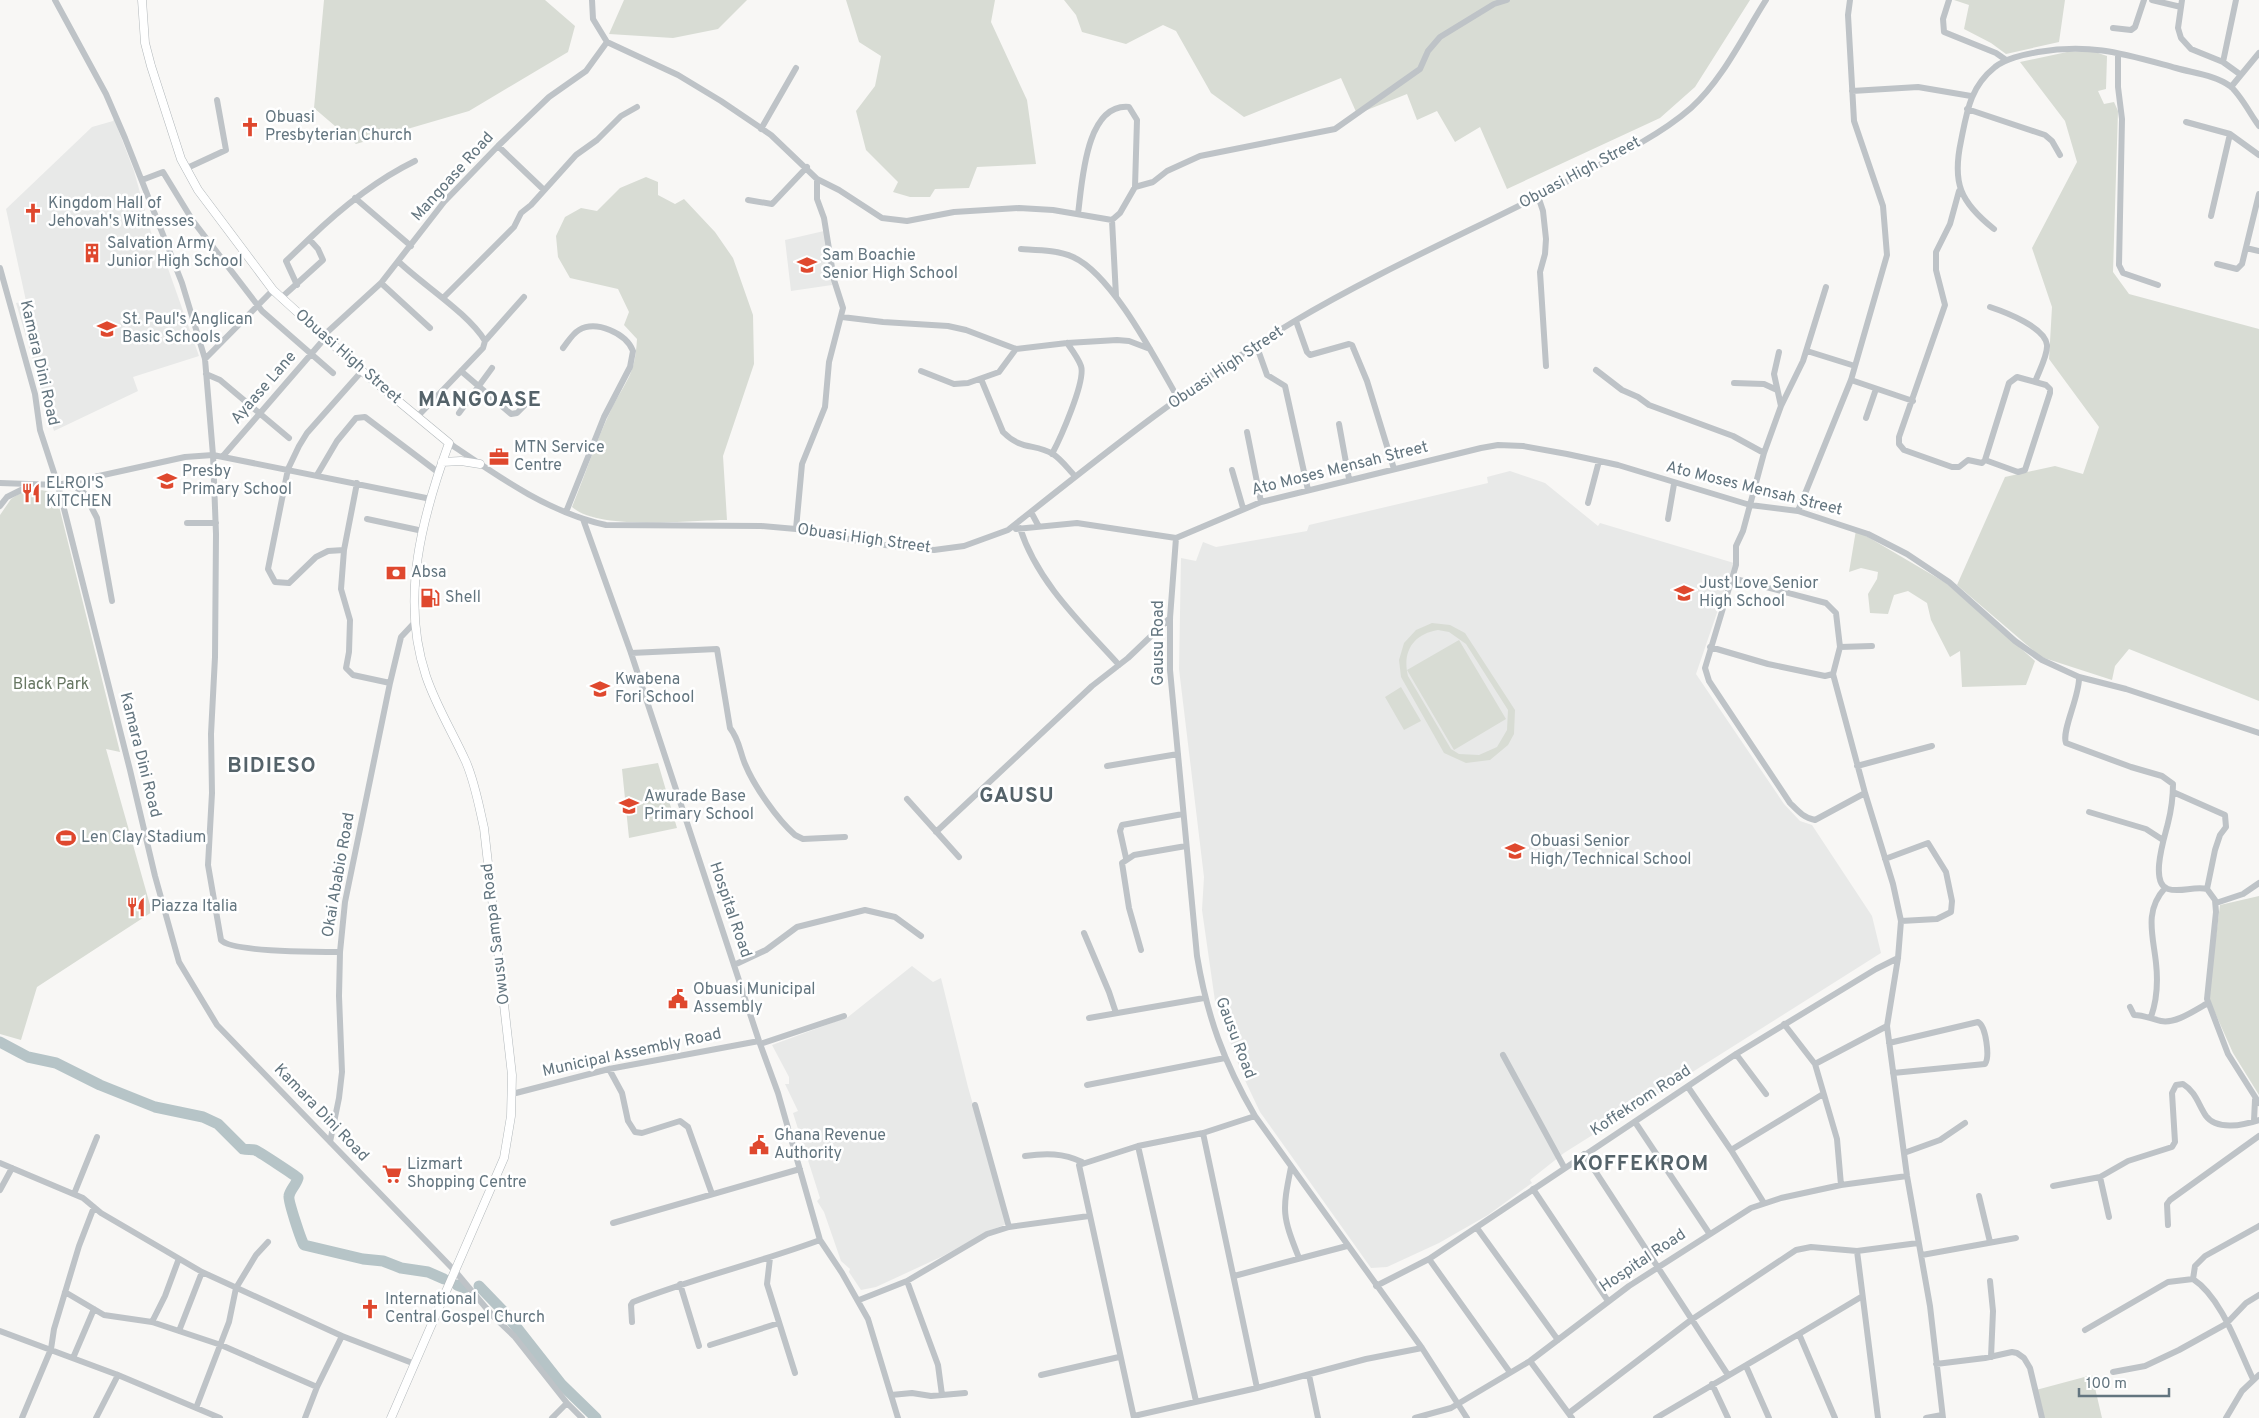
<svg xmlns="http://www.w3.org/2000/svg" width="2259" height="1418" viewBox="0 0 2259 1418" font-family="Overpass,sans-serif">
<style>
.built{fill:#e8e9e8}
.green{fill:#d8dcd4;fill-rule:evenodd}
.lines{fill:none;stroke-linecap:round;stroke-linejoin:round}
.river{stroke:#b6c4c7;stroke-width:11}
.major-casing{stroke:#b2b8bb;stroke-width:9}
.minor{stroke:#bec3c7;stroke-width:6}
.major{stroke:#fff;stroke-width:8}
.labels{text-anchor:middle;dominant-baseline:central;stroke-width:5;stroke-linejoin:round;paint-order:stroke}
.poi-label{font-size:16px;fill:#63757f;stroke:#fff;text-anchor:start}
.street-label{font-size:16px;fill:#63757f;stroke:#fff}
.park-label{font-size:16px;fill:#677762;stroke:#fff}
.district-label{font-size:21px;font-weight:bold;letter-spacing:1px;fill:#55636a;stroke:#fff}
</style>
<rect width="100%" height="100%" fill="#f8f7f5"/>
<path class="built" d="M114,119L134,171L159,261L165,260L199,356L133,377L138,391L54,431L16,303L26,301L6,209L92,127L113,121Z
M824,231L832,285L791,291L785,240Z
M1510,471L1545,483L1598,526L1600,523L1734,563L1696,674L1784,804L1800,821L1812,825L1872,916L1881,953L1564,1153L1530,1180L1532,1183L1488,1215L1439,1243L1387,1267L1371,1268L1260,1112L1242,1074L1215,1001L1202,910L1204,877L1179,669L1181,558L1196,561L1203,542L1216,547L1307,531L1309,525L1488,483L1487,477Z
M912,966L933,982L941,978L968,1087L1007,1224L988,1231L943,1256L876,1287L861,1290L849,1272L850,1269L841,1261L824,1212L817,1201L820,1198L793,1113L798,1111L785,1084H789V1077L772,1045L848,1017Z"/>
<path class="green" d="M324,0H545L575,26L568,52L469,111L356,144L314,108Z
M624,0H747L718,29L673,38L609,34Z
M846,0H995L991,22L1027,100L1036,164L977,167L969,188L935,189L930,197H910L893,192L898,182L866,150L856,111L875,86L881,56L859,42Z
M1064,0H1750L1695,87L1660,118L1507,189L1480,127L1455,142L1437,111L1417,120L1407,94L1357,114L1341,78L1244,117L1211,93L1176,31L1163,25L1126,44L1082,32L1076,15Z
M1954,0H2065L2059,42L2006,54L1991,43L1964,29L1969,5Z
M2092,51L2107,56L2106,89L2098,91L2104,104L2114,102L2118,111L2113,272L2129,294L2259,329V701L2129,649L2115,666L2112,680L2041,657L1957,585L2005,477L2055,466L2083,474L2099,427L2049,359L2052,307L2032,248L2077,162L2065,121L2020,62L2067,52Z
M646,177L658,182V195L675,204L684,199L715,232L733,258L753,315L754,364L723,456L727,520C690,520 599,531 572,507C585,475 596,441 611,410C626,380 635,376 637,339L624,325L629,312L618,289L570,278L558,257L556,236L565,217L581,208L597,211L620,188Z
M23,491C38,491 51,486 58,502L120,752L106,749L152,912L37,987L21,1040L0,1034V515L11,499Z
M1856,530L1946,583L2035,661L2026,685L1962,687L1960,651L1950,657L1931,620L1927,603L1908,591L1894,595L1888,614L1870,613L1868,594L1877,579L1878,572L1861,568L1849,572Z
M1432,623L1450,625L1465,633L1515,710L1514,734L1508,745L1490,760L1466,763L1444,753L1401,677L1399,660L1404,643L1416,630ZM1438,630L1449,632L1466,644L1508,710L1507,730L1497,747L1479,755L1459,754L1451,749L1408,676C1402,652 1413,634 1438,630Z
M1459,640L1506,719L1454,750L1407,670Z
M1401,687L1421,721L1404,730L1385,697Z
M658,763L677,828L629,838L622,769Z
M2259,896V1095L2233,1053L2208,997L2220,905Z
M2092,1375L2102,1418H2042L2036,1390Z"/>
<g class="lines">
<path class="river" d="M0,1042L28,1057L56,1063L100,1085L155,1107L203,1117L218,1124L243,1149C247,1150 251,1149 255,1150C258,1151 296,1176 298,1178C296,1185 290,1190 289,1196C288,1201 301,1240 304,1245L363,1259L383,1261L401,1268L428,1272L444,1279
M457,1285L465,1288
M479,1286L506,1314L561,1384L596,1418"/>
<defs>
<path id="major" d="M142,0L145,43L151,66L181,159L198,190L273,290L362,371L449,443C422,517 400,599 426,676C436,706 453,733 466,762C475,783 479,806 484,828L512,1075L511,1116L504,1158L391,1418
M442,462L461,461L480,464"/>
</defs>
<use href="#major" class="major-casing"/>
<path class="minor" d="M55,0L106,94L125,138L182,283L205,359L213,455L216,534L215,657L211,734L212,793L208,865L221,940C231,952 320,952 340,952
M592,0L593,19L607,42L678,75L721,101L771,135L817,179L839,190L882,218L907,221L954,212L1019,208L1053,210L1112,220
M1949,0L1943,19L1944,32L1996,53L2006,60
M2152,0L2181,7
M2182,0L2178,28L2181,38L2191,49L2223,62L2241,75
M2113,28L2131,30L2135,27L2144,0
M2118,54V87L2122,119L2119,265L2123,273L2158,285
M2223,62L2236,0
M2231,87L2259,53
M1852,91L1918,87L1971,96
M1967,109L2045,135L2052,141L2060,155
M2186,122L2230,134L2259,155
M761,129L796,68
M498,146L544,190
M185,169L226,150L217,100
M142,180L163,172L193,221L262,311L333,373
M1959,191L1950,224L1936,252V270L1945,305L1899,437V444L1904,450L1952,467H1959L1968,460L1982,463L1985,460L2009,383L2017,377L2046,385L2050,389V393L2025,470L2018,472L1985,460
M1538,196L1543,211L1546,239L1545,254L1540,272L1546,366
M355,198L411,246
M748,200L772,204L807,167
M1078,214C1082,185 1085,103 1129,107L1137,120L1135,187
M2211,216L2230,134
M1994,229C1960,202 1952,183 1961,141C1967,111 1970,87 1995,67C2007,58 2023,55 2038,52C2092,43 2124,54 2176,68C2193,73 2215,75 2230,86C2241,95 2250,114 2259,126
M2246,248L2259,251
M1021,249C1037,250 1058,250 1073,257C1113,275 1157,362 1179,400
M399,262C423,285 469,314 485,341L483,348L418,416
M2217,264L2237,269L2242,264L2259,194
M0,268L35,394L40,430L58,485L130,770L155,876L179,962L217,1025L455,1271L492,1315L514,1336L567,1403L582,1418
M381,283L430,328
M297,285L286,261L309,239
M1116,296L1112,220L1120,213L1135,187L1153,182L1167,171L1200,156L1335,129L1420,69L1428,51L1440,37L1494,4L1507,0
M281,298L323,260L318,249L309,239C340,209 376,180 415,161
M443,298L514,227L521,213L531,205L576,155L597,140L621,116L637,107
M1990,307C2005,312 2045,327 2047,345C2048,355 2039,371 2035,382
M842,317L883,322L948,326L966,330L1016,349L1067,343L1117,340L1129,341L1150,349
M1296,321L1307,352L1310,355L1349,344L1352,345L1367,381L1394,469
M323,336L381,283L444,202L498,146L549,97L586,71L607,42
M485,341L524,297
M1257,347L1267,375L1285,386L1308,490
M563,348C568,342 572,334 579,330C596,320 626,333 633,351L630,367L604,417L566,512
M1807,351L1855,366
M1779,352L1774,374L1781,406
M205,359L273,290
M1596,370L1622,390L1638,397L1649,405L1733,436L1764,453
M461,371L511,414L517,413L527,403
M921,371L954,384L968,383L999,372L1016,349
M206,374L220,380L289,438
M981,379L1003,432C1022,451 1034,443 1053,454C1062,460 1068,469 1075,476
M1851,380L1913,401
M1734,383L1764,384L1777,390
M459,413L492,368
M1866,418L1876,389
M1339,424L1349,479
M1247,432L1261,502
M449,443C496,475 549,513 606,525L761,526L796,529L875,544L934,550L964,546L1008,530C1100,457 1192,383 1293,322C1382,269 1478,228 1570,180C1609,160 1658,137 1691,108C1723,79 1743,36 1766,0
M1052,454C1060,439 1086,381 1081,366C1078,358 1072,350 1067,343
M223,456L325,338
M1232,470L1243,508
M317,475L337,441L356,418L365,417L439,473
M0,483L58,485L185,457L213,455L431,499
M70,483L84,493L97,518L112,601
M357,483L344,550L328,551L316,557L289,583L275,582L268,569L288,469L299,446L307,433L362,371
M1588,503L1599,461
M0,506L7,497L27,487
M1798,511L1851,380L1887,255L1883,206L1854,121L1848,15L1850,0
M1031,512L1038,525
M367,519L423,531
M583,519L631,653L759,1041L778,1093L820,1240L842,1273L868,1319L898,1418
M1668,519L1674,484
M187,523H216
M1020,528C1037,582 1082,624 1119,665
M796,529L802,464L825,407L829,362L843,308L834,280L824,218L817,199V179
M1016,529L1077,523L1176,538
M1176,538L1261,502L1481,448L1498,445L1523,446L1567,454L1618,465L1750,505L1798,511L1868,534L1907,554L1949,582L2015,641L2042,660L2079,677L2126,689L2259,733
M1176,538L1170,618V670L1197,956C1207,1016 1224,1063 1255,1116L1422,1348L1467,1418
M344,550L341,589L350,620L349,652L346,668L353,675L390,683
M1732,578L1826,603L1836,613L1840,647L1833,674L1865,793L1815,820C1804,818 1798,811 1790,803L1709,681L1705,668L1736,565V546L1743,531L1764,453L1781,406L1803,361L1826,287
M1710,647L1768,664L1825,676L1833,674
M1840,647L1872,646
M631,653L717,649L730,728C739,739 740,752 745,764C754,786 777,819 795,835L803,839L845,837
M2079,677C2080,696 2061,731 2066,743L2131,767L2162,776L2173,784C2173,797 2171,811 2168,823C2165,836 2149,883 2168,889C2180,893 2194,886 2207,889L2215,900L2216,912L2207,999L2228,1054L2259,1103
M1107,766L1178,754
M1857,766L1932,746
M2173,792L2225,815L2226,827L2220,835L2215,850L2207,889
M1865,793L1893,884L1901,921L1898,958L1887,1026L1907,1176L1930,1306L1943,1418
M907,799L959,857
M2089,812L2146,829L2163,840
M936,832L1092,686L1128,658L1170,618
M1126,858L1120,831L1122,825L1183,814
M1885,859L1928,843L1946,872L1952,901L1951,912L1937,919L1901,921
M2216,903L2243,894L2259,883
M1084,933L1109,992L1116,1013
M1141,950L1129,908L1122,863L1134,855L1186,846
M734,965L766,950L797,927L865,910L895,917L921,936
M2130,1007L2134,1015C2144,1015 2151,1019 2161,1021C2176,1024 2195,1010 2208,1003
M2151,1017C2157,1000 2158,981 2156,963C2153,935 2144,911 2165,888
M1089,1018L1204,998
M1784,1024L1815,1064L1837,1139L1841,1185
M1889,1043L1978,1022C1986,1026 1990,1057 1985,1064L1893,1073
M760,1044L844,1016
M1736,1054L1766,1094
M1503,1055L1564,1167
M1815,1064L1887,1026
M609,1069L622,1093L628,1121L635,1132L642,1133L680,1121L688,1127L712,1194
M1087,1085L1225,1058
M1688,1087L1731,1150L1764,1203
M512,1094L609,1069L759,1041
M975,1105L1009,1227
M2254,1121L2255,1100
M1635,1122L1709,1233
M330,1142L339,1098L342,1072L339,996L340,952L345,902L390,683L401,637L416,621
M1138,1146L1196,1401
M1731,1150L1823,1094
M1904,1153L1940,1140L1965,1123
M1584,1154L1728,1375
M1025,1156C1046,1153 1063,1153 1082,1162
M0,1163L83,1198L101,1213L202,1272L342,1336L415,1364
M1291,1167C1282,1212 1282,1215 1299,1258
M2053,1186L2100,1177
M1533,1189L1608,1301
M0,1190L12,1168
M74,1194L97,1137
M1979,1196L1990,1242
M2109,1217L2100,1177L2128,1161L2172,1147L2175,1142L2172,1093L2176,1085L2183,1084C2196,1092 2198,1104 2206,1116C2217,1131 2244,1125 2259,1120
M613,1223L800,1169
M2168,1225L2167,1204L2170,1200L2259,1136
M1477,1228L1558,1340
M1922,1255L2016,1238
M770,1258L767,1284L795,1373
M1429,1259L1509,1371
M1234,1276L1347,1246
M2193,1279L2195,1266L2205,1256L2259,1226
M907,1281L938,1365L942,1395
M1990,1281L1993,1311L1991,1357
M680,1284L699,1346
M1376,1286L1429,1259L1736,1054L1876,969L1898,958
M65,1292L104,1315L152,1322L221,1345L317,1387L305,1418
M859,1300L907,1281L987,1234L1009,1227L1089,1216
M152,1322L165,1296L178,1261
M632,1322L631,1305L633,1302C694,1278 758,1263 820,1240
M2085,1330L2168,1282L2193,1279C2222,1298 2238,1348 2253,1379
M0,1331L118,1375L220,1418
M179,1331L202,1272
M1799,1334L1861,1297
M710,1345L779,1323
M73,1358L94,1309
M1530,1361L1572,1418
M1936,1364L1985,1358L2012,1352L2017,1353L2024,1358L2030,1368L2042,1418
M1746,1366L1769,1418
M2113,1372L2145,1366L2179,1350L2226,1324L2246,1303L2259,1295
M1041,1375L1119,1357
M1309,1375L1318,1418
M1712,1384L1728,1418
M317,1387L342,1336
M1257,1388L1366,1359L1422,1348
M891,1395L912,1393L931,1396L965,1393
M196,1408L229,1322L236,1288L256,1255L268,1242
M1569,1413L1691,1320L1796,1250L1811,1247L1857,1251
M1134,1416L1257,1388L1203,1133
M22,1418L51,1349L54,1329L79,1246L94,1207
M96,1418L118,1375
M552,1418L567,1403
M1134,1418L1079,1165L1138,1146L1203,1133L1255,1116
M1415,1418L1451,1408L1530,1361L1629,1286L1751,1208L1781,1198L1841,1185L1907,1176
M1656,1418L1799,1334L1835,1418
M1878,1418L1857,1251L1918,1243
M1926,1418L1942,1415
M2226,1418L2242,1391L2259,1375"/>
<use href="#major" class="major"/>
</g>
<defs>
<symbol id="church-bare" viewBox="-9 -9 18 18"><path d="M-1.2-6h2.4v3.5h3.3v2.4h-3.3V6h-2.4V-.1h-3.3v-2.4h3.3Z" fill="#df482e" stroke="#fff" stroke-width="2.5" paint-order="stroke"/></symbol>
<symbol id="building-bare" viewBox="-9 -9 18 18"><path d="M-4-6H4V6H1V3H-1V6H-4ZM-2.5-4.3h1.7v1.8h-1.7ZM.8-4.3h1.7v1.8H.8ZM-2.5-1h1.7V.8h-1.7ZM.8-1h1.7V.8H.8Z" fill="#df482e" stroke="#fff" stroke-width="2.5" paint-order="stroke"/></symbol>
<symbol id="school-bare" viewBox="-9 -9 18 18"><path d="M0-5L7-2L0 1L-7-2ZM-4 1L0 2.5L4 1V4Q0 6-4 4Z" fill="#df482e" stroke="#fff" stroke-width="2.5" paint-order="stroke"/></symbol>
<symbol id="office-bare" viewBox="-9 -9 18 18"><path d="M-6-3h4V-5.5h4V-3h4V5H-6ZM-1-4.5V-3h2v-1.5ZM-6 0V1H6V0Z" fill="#df482e" stroke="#fff" stroke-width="2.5" paint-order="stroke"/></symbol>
<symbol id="restaurant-bare" viewBox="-9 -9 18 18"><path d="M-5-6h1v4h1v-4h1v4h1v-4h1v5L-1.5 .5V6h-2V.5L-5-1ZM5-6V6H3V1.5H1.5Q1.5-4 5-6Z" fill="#df482e" stroke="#fff" stroke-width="2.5" paint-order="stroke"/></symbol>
<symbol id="bank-bare" viewBox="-9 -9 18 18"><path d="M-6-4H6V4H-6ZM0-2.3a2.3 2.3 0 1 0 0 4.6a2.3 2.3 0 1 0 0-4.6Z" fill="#df482e" stroke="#fff" stroke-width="2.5" paint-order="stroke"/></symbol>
<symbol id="fuel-bare" viewBox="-9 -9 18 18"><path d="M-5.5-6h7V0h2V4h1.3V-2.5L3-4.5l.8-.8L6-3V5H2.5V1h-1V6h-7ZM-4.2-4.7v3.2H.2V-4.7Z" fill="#df482e" stroke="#fff" stroke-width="2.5" paint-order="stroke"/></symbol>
<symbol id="stadium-bare" viewBox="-9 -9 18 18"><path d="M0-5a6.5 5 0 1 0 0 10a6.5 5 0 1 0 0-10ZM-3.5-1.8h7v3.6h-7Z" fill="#df482e" stroke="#fff" stroke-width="2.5" paint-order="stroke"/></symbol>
<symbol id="civic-bare" viewBox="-9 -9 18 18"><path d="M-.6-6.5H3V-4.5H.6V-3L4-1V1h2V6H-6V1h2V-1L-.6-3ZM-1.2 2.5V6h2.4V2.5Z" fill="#df482e" stroke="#fff" stroke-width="2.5" paint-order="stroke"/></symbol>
<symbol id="supermarket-bare" viewBox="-9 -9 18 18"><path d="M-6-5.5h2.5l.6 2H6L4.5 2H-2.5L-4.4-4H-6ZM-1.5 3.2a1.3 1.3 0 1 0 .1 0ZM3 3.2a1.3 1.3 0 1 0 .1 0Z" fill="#df482e" stroke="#fff" stroke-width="2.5" paint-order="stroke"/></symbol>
</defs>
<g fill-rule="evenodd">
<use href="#church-bare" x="236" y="113" width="28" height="28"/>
<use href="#church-bare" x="19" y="199" width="28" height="28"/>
<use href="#building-bare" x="78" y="239" width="28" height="28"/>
<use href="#school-bare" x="793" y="251" width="28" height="28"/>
<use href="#school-bare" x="93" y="315" width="28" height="28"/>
<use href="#office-bare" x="485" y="443" width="28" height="28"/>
<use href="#school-bare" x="153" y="467" width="28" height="28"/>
<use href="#restaurant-bare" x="17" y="479" width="28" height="28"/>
<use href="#bank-bare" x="382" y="559" width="28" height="28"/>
<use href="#school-bare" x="1670" y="579" width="28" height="28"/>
<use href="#fuel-bare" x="416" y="584" width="28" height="28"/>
<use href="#school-bare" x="586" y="675" width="28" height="28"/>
<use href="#school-bare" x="615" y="792" width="28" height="28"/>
<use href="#stadium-bare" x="52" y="824" width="28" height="28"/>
<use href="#school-bare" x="1501" y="837" width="28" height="28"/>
<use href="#restaurant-bare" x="122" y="893" width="28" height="28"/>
<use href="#civic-bare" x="664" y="985" width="28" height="28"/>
<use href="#civic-bare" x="745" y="1131" width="28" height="28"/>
<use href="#supermarket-bare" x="378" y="1160" width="28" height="28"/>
<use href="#church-bare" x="356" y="1295" width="28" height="28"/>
</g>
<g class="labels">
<g class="poi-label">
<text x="265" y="118">Obuasi<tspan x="265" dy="18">Presbyterian Church</tspan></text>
<text x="48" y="204">Kingdom Hall of<tspan x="48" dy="18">Jehovah's Witnesses</tspan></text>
<text x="107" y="244">Salvation Army<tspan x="107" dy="18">Junior High School</tspan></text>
<text x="822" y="256">Sam Boachie<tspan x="822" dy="18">Senior High School</tspan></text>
<text x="122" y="320">St. Paul's Anglican<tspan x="122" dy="18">Basic Schools</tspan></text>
<text x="514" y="448">MTN Service<tspan x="514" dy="18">Centre</tspan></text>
<text x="182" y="472">Presby<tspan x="182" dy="18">Primary School</tspan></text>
<text x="46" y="484">ELROI'S<tspan x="46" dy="18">KITCHEN</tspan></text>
<text x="411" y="573">Absa</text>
<text x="1699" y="584">Just Love Senior<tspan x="1699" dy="18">High School</tspan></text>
<text x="445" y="598">Shell</text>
<text x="615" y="680">Kwabena<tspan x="615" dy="18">Fori School</tspan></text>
<text x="644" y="797">Awurade Base<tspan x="644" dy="18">Primary School</tspan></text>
<text x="81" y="838">Len Clay Stadium</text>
<text x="1530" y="842">Obuasi Senior<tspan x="1530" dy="18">High/Technical School</tspan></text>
<text x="151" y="907">Piazza Italia</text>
<text x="693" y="990">Obuasi Municipal<tspan x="693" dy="18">Assembly</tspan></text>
<text x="774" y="1136">Ghana Revenue<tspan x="774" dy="18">Authority</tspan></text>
<text x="407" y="1165">Lizmart<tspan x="407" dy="18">Shopping Centre</tspan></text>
<text x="385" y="1300">International<tspan x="385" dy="18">Central Gospel Church</tspan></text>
</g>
<g class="street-label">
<text transform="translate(1580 173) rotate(-28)">Obuasi High Street</text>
<text transform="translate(453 177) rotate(-48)">Mangoase Road</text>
<text transform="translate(348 357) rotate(41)">Obuasi High Street</text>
<text transform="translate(39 363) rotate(77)">Kamara Dini Road</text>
<text transform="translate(1226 368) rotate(-34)">Obuasi High Street</text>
<text transform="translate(264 388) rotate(-49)">Ayaase Lane</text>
<text transform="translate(1340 469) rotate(-14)">Ato Moses Mensah Street</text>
<text transform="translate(1754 489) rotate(14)">Ato Moses Mensah Street</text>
<text transform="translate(864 539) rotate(8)">Obuasi High Street</text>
<text transform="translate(1159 643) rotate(-90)">Gausu Road</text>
<text transform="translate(140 755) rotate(76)">Kamara Dini Road</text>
<text transform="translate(339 875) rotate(-80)">Okai Ababio Road</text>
<text transform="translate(730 910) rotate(71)">Hospital Road</text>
<text transform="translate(496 934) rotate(-97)">Owusu Sampa Road</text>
<text transform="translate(1235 1038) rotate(69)">Gausu Road</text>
<text transform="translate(632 1053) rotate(-12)">Municipal Assembly Road</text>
<text transform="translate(1641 1101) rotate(-33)">Koffekrom Road</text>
<text transform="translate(321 1113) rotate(46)">Kamara Dini Road</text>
<text transform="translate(1643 1261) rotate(-34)">Hospital Road</text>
</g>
<g class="park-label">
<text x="51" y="685">Black Park</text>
</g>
<g class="district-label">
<text x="480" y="400">MANGOASE</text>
<text x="272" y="766">BIDIESO</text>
<text x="1017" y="796">GAUSU</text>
<text x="1641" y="1164">KOFFEKROM</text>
</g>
</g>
<path d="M2079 1388v8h90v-8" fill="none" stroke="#63757f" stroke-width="2.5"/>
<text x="2086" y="1388" font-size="15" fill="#63757f" stroke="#ffffff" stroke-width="4" paint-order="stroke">100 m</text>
</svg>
